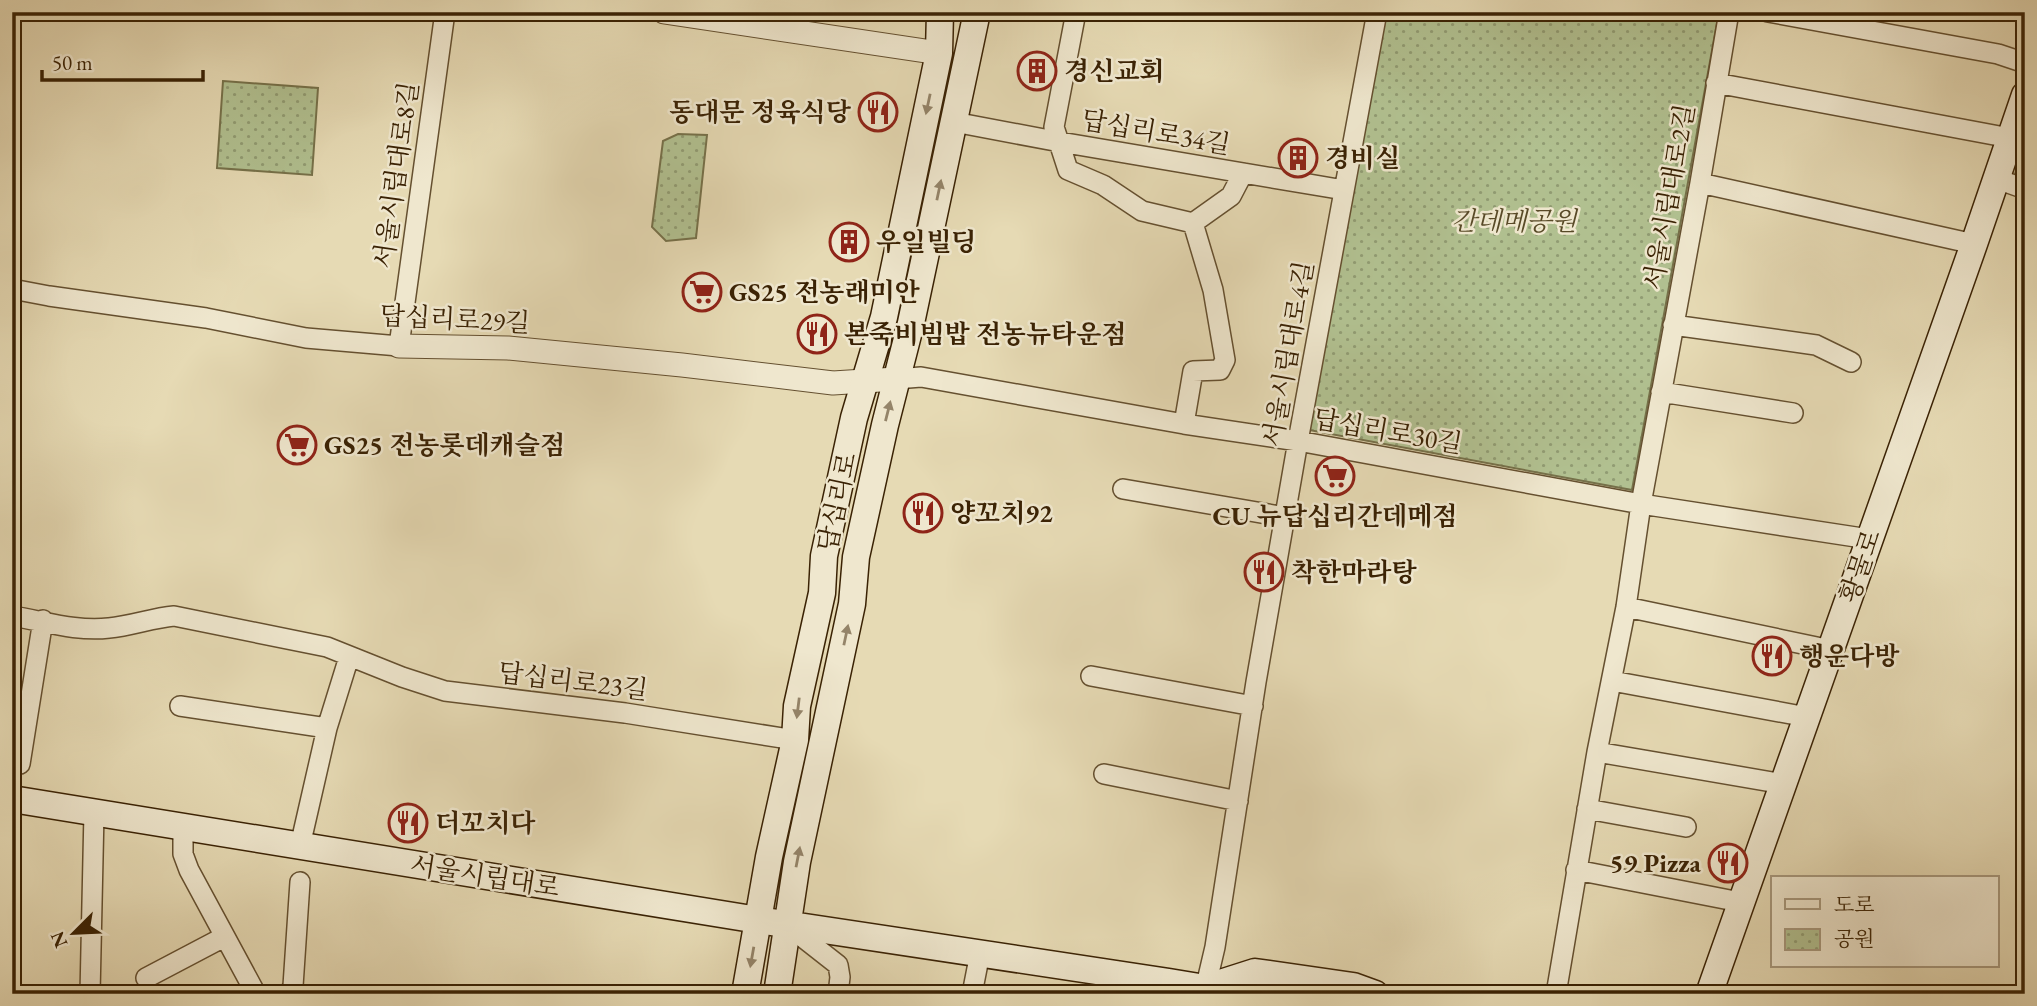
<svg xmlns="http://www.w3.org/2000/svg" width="2037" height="1006" viewBox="0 0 2037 1006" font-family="'EB Garamond','Noto Serif KR',serif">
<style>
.park{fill:url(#park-dots);stroke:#76714a;stroke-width:2}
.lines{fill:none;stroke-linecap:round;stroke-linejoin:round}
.minor-casing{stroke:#655030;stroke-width:22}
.tertiary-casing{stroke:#655030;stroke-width:25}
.secondary-casing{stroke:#3a2204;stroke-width:29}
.minor{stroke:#efe7ce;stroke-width:19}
.tertiary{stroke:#efe7ce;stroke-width:23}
.secondary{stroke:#efe7ce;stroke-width:26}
.oneway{fill:#948469}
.labels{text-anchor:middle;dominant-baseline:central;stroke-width:5;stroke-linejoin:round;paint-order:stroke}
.poi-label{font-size:26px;font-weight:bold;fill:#3a2204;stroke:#efe7ce;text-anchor:start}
.street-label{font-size:26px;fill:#3a2204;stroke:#efe7ce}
.park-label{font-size:26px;font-style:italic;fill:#584a27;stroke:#efe7ce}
</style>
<defs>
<pattern id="park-dots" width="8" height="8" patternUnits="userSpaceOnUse" patternTransform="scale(1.75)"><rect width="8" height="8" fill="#b1c090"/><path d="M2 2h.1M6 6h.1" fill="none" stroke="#919c73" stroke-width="1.8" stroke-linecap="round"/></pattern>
</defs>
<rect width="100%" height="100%" fill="#e6dab4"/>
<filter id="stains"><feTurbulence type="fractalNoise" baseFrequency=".00286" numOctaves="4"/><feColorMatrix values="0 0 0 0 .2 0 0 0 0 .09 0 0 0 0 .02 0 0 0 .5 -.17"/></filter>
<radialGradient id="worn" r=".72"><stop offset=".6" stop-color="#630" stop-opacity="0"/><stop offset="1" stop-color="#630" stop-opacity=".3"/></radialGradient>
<path class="park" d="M1385,12H1719L1632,490L1309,430Z
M223,81L318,88L312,175L217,168Z
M678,134L707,135L696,238L666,241L652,227L663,141Z
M2025,143V183L2013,180Z"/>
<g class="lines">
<defs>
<path id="minor" d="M1076,12L1054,127L1068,170L1103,185L1142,211L1193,223L1231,196L1243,173
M1768,12L1998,54L2025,63
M1716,83L2010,138
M954,122L1060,142L1344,190
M1997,179L2025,189
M1700,183L1974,244
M12,289L49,296L206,318L306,338L399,346L445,12
M1673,325L1816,345L1851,362
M896,379L921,377L1184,424L1298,441L1641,504L1869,539
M1661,392L1793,413
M1184,424L1193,371L1220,370L1225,360L1213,290L1193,223
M1123,489L1285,517
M1626,607L1831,650
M12,616C44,621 76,632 109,628C131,626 152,618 174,616L327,647L402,677L445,691L625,713L795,740
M1091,676L1253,706
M1612,681L1807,717
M180,706L327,728
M1597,752L1784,784
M12,763L20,764L43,620
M1104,774L1238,801
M1587,809L1686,827
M183,827V854L189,870L256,994
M300,846L327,728L349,657
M1576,870L1740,902
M787,925L838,965L840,977L838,994
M146,978L224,937
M90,994L94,812
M289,994L293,986L300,882
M972,994L980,953
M1204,994L1215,947L1256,682L1298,441L1377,12
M1556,994L1597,752L1626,607L1641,504L1700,183L1729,12"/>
<path id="tertiary" d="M664,12L939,53
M399,346L508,348L682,365L833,383L896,379"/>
<path id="secondary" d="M12,799L758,920L1169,982L1205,988L1223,994
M1205,988L1255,972L1353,986L1375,994
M745,994L769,857L795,740L797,706L822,593L824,556L854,418L884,317L939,53L940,12
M777,994L797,862L852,604L856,557L885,425L911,323L977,12
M1709,994L1974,244L2025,95"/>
</defs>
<use href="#minor" class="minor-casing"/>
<use href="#tertiary" class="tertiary-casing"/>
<use href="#secondary" class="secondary-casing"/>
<use href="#minor" class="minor"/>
<use href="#tertiary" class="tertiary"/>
<use href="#secondary" class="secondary"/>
</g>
<defs><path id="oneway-solid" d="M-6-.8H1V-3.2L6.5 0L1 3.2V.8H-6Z" transform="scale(1.75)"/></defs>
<g class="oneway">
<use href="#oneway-solid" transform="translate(928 104) rotate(102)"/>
<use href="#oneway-solid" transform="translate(939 190) rotate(-78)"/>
<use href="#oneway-solid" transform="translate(888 411) rotate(-76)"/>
<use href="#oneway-solid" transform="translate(846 635) rotate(-78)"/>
<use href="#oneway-solid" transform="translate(798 708) rotate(97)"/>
<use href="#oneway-solid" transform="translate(798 857) rotate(-79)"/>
<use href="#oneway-solid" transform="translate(752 957) rotate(100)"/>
</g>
<defs>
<symbol id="building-ring" viewBox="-11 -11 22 22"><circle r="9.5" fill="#efe7ce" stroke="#8f2418" stroke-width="1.5"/><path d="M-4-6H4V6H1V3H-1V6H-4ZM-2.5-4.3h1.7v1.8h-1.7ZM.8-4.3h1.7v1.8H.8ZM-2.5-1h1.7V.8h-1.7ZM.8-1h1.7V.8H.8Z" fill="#8f2418"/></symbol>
<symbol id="restaurant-ring" viewBox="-11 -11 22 22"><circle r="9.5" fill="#efe7ce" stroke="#8f2418" stroke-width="1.5"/><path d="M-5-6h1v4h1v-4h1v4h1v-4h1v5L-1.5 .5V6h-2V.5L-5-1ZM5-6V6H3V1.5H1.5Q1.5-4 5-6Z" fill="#8f2418"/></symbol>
<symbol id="supermarket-ring" viewBox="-11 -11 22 22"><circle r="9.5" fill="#efe7ce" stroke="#8f2418" stroke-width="1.5"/><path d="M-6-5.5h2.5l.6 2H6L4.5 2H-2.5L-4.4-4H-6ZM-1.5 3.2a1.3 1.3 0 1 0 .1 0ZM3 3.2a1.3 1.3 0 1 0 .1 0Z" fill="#8f2418"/></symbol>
</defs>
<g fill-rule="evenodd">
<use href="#building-ring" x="1015" y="49" width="44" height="44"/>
<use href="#restaurant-ring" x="856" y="90" width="44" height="44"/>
<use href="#building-ring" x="1276" y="136" width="44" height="44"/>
<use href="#building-ring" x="827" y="220" width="44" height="44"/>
<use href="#supermarket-ring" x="680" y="270" width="44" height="44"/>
<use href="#restaurant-ring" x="795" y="312" width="44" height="44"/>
<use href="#supermarket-ring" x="275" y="423" width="44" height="44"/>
<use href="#supermarket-ring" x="1313" y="454" width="44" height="44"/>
<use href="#restaurant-ring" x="901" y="491" width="44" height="44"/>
<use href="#restaurant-ring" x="1242" y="550" width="44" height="44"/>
<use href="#restaurant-ring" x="1750" y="634" width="44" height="44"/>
<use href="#restaurant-ring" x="386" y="801" width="44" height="44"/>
<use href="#restaurant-ring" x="1706" y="841" width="44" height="44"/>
</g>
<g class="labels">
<g class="poi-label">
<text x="1064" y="71">경신교회</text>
<text x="851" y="112" text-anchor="end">동대문 정육식당</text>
<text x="1325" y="158">경비실</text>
<text x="876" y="242">우일빌딩</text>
<text x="729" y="292">GS25 전농래미안</text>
<text x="844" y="334">본죽비빔밥 전농뉴타운점</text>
<text x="324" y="445">GS25 전농롯데캐슬점</text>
<text x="950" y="513">양꼬치92</text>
<text x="1335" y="516" text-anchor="middle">CU 뉴답십리간데메점</text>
<text x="1291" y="572">착한마라탕</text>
<text x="1799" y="656">행운다방</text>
<text x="435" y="823">더꼬치다</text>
<text x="1701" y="863" text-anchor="end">59 Pizza</text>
</g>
<g class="street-label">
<text transform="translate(1156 132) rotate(10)">답십리로34길</text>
<text transform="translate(396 175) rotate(-82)">서울시립대로8길</text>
<text transform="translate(1669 197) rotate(-80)">서울시립대로2길</text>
<text transform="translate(455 319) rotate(3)">답십리로29길</text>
<text transform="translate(1288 354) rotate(-80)">서울시립대로4길</text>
<text transform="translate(1388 431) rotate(10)">답십리로30길</text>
<text transform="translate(837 502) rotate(-78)">답십리로</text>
<text transform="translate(1860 566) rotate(-71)">황물로</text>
<text transform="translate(573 681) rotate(7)">답십리로23길</text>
<text transform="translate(485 876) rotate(9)">서울시립대로</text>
</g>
<g class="park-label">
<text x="1514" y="221">간데메공원</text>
</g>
</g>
<rect width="2037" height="1006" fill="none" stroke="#e6dab4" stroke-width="42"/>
<rect x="14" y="14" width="2009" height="978" fill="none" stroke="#3a2204" stroke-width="3.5"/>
<rect x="21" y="21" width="1995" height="964" fill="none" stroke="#3a2204" stroke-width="2"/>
<rect x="1771" y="876" width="228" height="91" fill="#efe7ce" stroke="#a7987d" stroke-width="2"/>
<rect x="1785" y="899" width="35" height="10" fill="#efe7ce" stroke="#a7987d" stroke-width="2"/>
<text x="1834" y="912" font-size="21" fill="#3a2204">도로</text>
<rect x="1785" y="929" width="35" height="21" fill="url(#park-dots)" stroke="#a7987d" stroke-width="2"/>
<text x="1834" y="946" font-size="21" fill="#3a2204">공원</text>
<g transform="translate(74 933) rotate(246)" stroke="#efe7ce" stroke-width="5" paint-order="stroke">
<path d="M0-5L12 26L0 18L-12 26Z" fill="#3a2204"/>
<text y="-10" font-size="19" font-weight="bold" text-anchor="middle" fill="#3a2204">N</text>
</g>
<path d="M42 70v10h161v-10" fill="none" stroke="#3a2204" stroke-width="3.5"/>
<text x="52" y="70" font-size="21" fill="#3a2204" stroke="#efe7ce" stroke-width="5" paint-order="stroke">50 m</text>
<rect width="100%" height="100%" filter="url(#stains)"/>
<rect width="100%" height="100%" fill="url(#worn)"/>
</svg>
